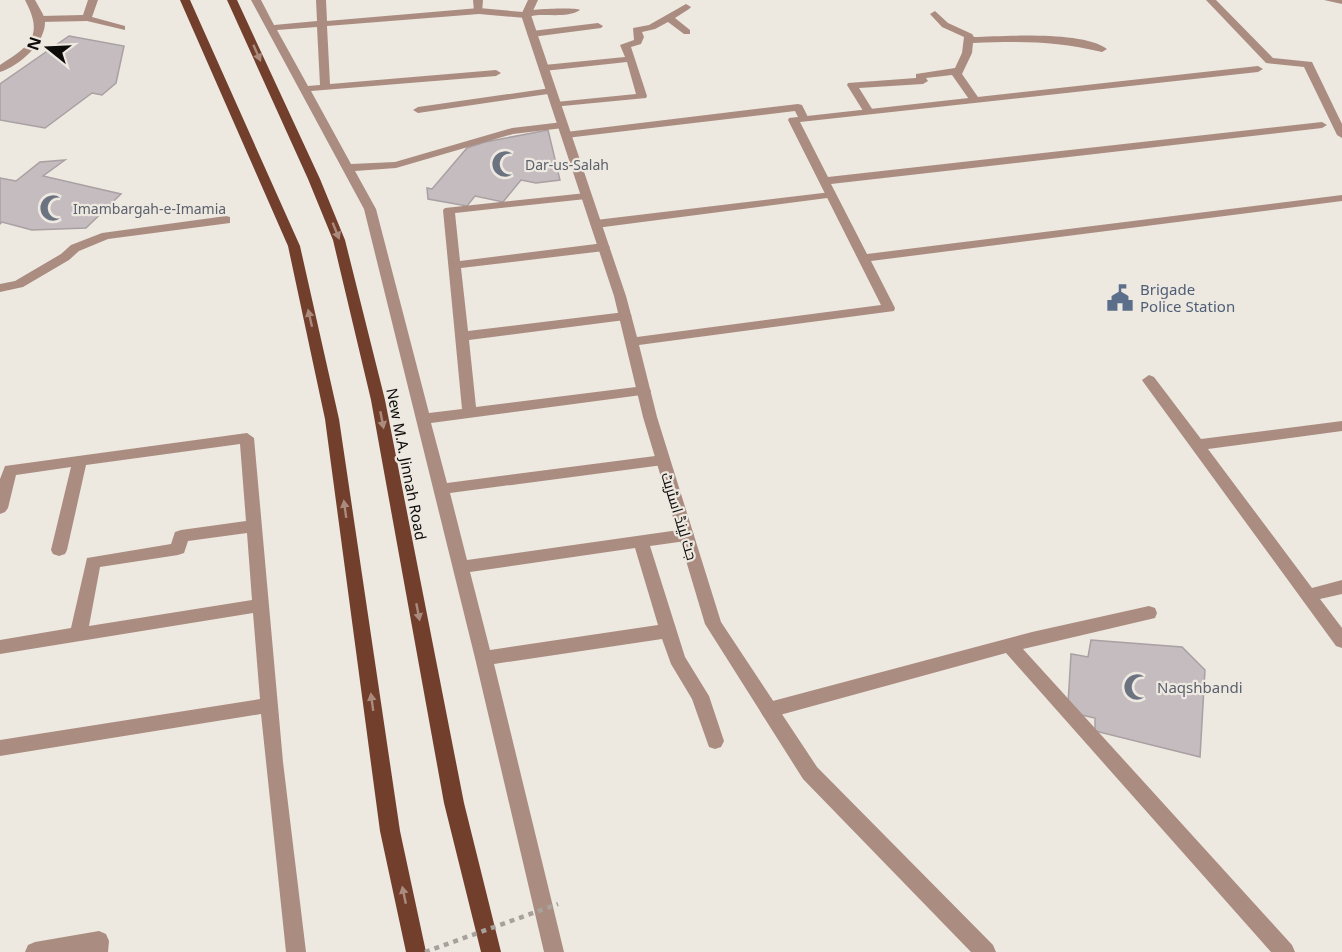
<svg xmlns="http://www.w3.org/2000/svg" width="1342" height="952" viewBox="0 0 1342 952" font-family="'Noto Sans',Cairo,sans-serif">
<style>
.building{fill:#c5bcc0;stroke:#a9a0a3;stroke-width:1.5}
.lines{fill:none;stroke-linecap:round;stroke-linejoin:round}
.service{fill:#ab8c81;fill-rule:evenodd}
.minor{fill:#ab8c81;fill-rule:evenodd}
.tertiary{fill:#ab8c81;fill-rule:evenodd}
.primary{fill:#733f2d;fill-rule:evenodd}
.path-bridge{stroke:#a6a29b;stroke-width:4.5;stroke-dasharray:5 5;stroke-linecap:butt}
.oneway{fill:#aa8b7e}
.labels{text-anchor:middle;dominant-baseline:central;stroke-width:4.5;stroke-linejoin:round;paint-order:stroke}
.far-worship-label{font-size:14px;fill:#5b616d;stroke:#ede8e0;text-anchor:start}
.service-label{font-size:15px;fill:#4e5e75;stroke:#ede8e0;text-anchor:start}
.street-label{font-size:15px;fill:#0e0c0a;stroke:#ede8e0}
.worship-label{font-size:15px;fill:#5b616d;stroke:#ede8e0;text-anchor:start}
</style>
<rect width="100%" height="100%" fill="#ede8e0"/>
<path class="building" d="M69,36L124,46L116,83L102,95L92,93L45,128L0,120V84Z
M548,130L560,180L536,183L521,180L503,202L475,196L467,206L428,199L427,188L432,189L467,148L485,142Z
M65,160L43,176L121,194L86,228L32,230L2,222L0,224V178L16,181L40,162Z
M1091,640L1182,647L1205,670L1200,757L1095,731V718L1077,714L1068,704L1071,654L1088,657Z"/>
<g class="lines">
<path class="service" d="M88,0H98L92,17L125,26V30L87,21L40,22L35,19L40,16L83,15Z
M251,0H261L274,25L317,21L316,0H326L327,21L479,8L523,12C527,9 576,7 580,10C565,20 539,11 526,18L479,14L327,26L330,84L496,70L501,73L496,76L311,91L351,164L395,162L512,128L563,122L568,125L563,128L513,134L396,168L355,171L376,209L429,413L462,409L443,210L445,208L586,193L592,196L586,199L455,213L460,261L604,243L610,247L604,251L461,268L468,331L625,312L632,316L625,320L469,340L476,407L644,386L649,388L651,391L649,394L431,423L447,483L663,455L670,460L663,465L450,493L467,560L686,529L692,531L694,535L692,539L686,541L650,546L685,657L709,696L724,741L721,747L715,749L709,747L692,699L671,664L662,639L494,664L564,952H544L475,658L364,209ZM317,27L320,85L308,86L277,30ZM635,548L658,625L490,650L470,572Z
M1206,0H1216L1273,58L1312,62L1342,124V138L1337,135L1304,67L1266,63Z
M1324,0H1342V4Z
M686,4L691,7L689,9L675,18L690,30V34H684L668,22L655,29L642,32L644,37L641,44L631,47L647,96L646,98L552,107V103L556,102L636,94L627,62L544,71L539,68L544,65L625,57L620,45L634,40L633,28L649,25Z
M935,11L948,23L972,34L974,37C1005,36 1083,31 1107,49L1102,52C1055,41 1021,41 973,43L972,53L962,74L980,100L979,102H971L952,75L926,78L928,81L923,84L859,88L874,112L865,114L847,85L848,83L916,78V74L955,68L962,53L964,37L942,27L930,14Z
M598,23L603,26L601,28L532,37L527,34L532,31Z
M551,88L556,91L555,93L418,113L413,110L418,107Z
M798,104L802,105L809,119L808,121H800L795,111L566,138L561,135L566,132Z
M831,192L835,193V197L596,228L590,224L596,220Z
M226,216L230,217V223L108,239L79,251L69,260L23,287L0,292V284L15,281L61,254L71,245L102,233Z
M1149,375L1154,377L1201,439L1342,421V431L1208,449L1312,588L1342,580V594L1320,599L1342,628V648L1336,646L1144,383L1142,380Z
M247,433L254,438L283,762L306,952H286L261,714L0,756V740L260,699L253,613L0,654V640L71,628L87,558L171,544L175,532L181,530L246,521L240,444L86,465L67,550L65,554L59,556L53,554L51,550L71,467L16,475L8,508L5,512L0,514V479L5,466ZM247,533L252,600L89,626L100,567L178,555L184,553L188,541Z
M1149,606L1155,608L1157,613L1155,618L1023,649L1292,945L1295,952H1271L1006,653L769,718L763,716L760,710L763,704L769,702L1032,632Z
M99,931L106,934L109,941L108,952H25L28,945L35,942Z"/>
<path class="minor" d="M473,0H483L482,13L474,11Z
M528,0H538L531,15L626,296L637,337L881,305L788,120L789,118L1258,66L1263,69L1258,72L800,122L828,177L1322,122L1327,125L1322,128L831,184L867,254L1342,195V201L871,261L895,308L894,311L639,345L657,417L721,622L817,767L993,945L996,952H971L803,779L705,624L643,417L614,296L521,15Z"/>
<path class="tertiary" d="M25,0H35C38,6 44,14 45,21C46,43 19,66 0,72V65C31,45 44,36 25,0Z"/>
<path class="primary" d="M180,0H190L300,246L339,419L400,831L426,952H406L380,831L325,419L288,246Z
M227,0H237L320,179L345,240L385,400L464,803L501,952H481L444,803L371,400L333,240L308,179Z"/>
<path class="path-bridge" d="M425,952L558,904"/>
</g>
<defs><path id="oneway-solid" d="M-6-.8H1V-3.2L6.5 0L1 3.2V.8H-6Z" transform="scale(1.5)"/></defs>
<g class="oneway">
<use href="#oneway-solid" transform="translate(257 53) rotate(66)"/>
<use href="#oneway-solid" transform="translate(336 231) rotate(68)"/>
<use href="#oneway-solid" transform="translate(310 318) rotate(-103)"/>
<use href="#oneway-solid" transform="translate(382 420) rotate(79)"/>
<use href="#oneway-solid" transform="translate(345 509) rotate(-98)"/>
<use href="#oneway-solid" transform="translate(418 612) rotate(79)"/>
<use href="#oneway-solid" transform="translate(372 702) rotate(-98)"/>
<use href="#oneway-solid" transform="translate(404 895) rotate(-102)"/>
</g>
<defs>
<symbol id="mosque-bare" viewBox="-9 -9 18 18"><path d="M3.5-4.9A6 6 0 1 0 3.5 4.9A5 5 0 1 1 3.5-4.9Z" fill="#6b7280" stroke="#ede8e0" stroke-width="2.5" paint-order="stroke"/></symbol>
<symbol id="civic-bare" viewBox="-9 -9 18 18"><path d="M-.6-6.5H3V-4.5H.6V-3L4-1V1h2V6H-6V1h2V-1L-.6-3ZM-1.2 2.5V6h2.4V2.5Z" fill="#5c6f8a" stroke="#ede8e0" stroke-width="2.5" paint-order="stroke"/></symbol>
</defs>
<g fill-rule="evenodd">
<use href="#mosque-bare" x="486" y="145" width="38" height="38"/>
<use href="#mosque-bare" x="34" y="189" width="38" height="38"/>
<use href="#civic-bare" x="1101" y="279" width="38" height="38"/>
<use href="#mosque-bare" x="1118" y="668" width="38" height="38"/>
</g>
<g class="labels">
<g class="far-worship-label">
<text x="525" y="164">Dar-us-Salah</text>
<text x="73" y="208">Imambargah-e-Imamia</text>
</g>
<g class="service-label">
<text x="1140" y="289">Brigade<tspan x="1140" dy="17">Police Station</tspan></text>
</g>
<g class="street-label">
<text transform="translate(407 464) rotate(79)">New M.A. Jinnah Road</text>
<text transform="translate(680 516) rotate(73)">جٹ لینڈ اسٹریٹ</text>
</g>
<g class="worship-label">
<text x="1157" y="687">Naqshbandi</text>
</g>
</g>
<g transform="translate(48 48) rotate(288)" stroke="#ede8e0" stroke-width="4.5" paint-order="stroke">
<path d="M0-4.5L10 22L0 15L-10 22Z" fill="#0e0c0a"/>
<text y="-9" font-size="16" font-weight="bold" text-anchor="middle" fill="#0e0c0a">N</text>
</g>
</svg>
